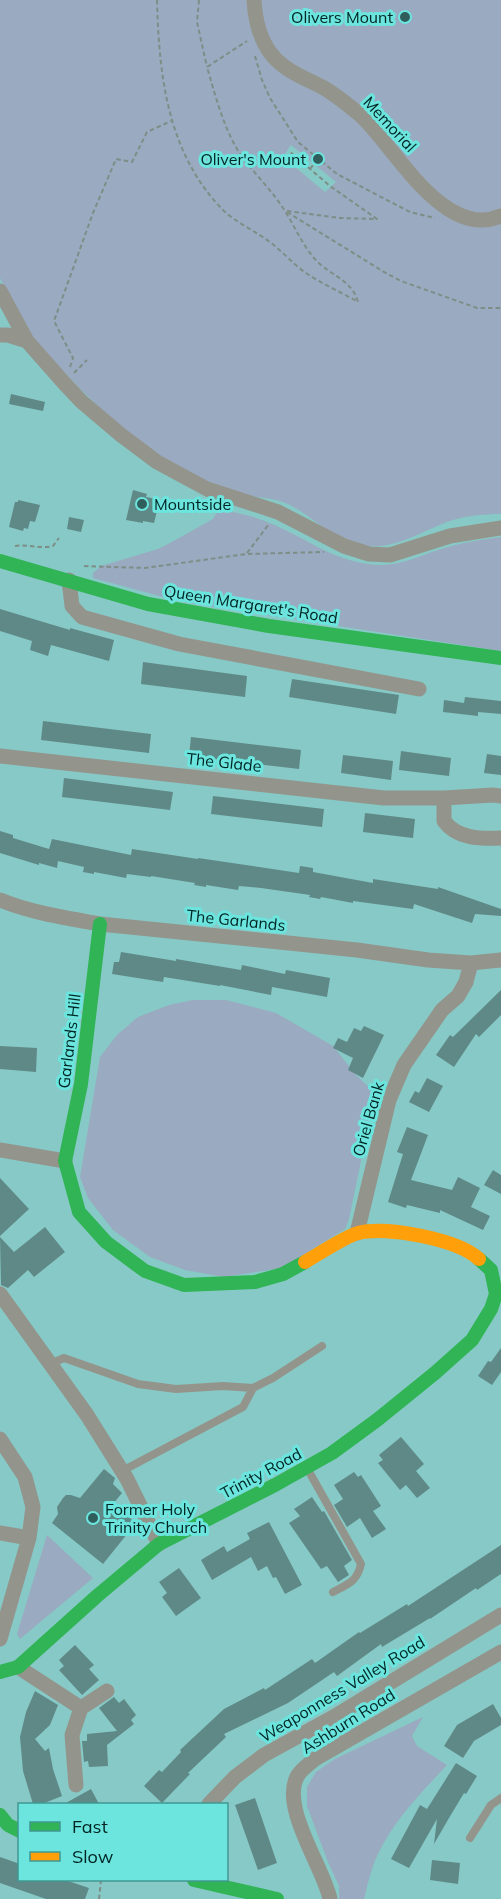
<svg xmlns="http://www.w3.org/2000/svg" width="501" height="1899" viewBox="0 0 501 1899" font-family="Mulish,sans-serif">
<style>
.green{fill:#9aaac0;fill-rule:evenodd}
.building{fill:#5f8987}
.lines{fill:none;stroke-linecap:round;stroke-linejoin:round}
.path{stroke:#7e8e87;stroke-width:2;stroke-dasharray:4.5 3;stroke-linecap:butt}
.lane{stroke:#93958c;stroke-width:8}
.street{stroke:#93958c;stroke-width:15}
.fast{stroke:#30b455;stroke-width:14}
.slow{stroke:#ff9f0a;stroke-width:14}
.poi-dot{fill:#2f5e5c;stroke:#6be5de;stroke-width:2}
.labels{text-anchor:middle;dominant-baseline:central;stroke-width:6;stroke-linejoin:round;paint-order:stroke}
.poi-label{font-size:16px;fill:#002523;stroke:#6be5de;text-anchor:end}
.street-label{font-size:16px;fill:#002523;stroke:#6be5de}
</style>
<rect width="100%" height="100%" fill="#87c9c6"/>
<path class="green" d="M0,0H501V514C484,514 463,516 447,522C423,531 397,548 370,546C335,543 318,520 290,505C275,497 257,498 241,494C228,490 215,484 203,479C151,457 102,412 63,371C54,362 43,352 36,341C21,321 10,300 0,278ZM291,145L336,182L325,192L283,157Z
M219,509C235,513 252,515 267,522C308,538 335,564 381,565C402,565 419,556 438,550C459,543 480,540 501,537V651L182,602L93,578V573L101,566L158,549L170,543L213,519Z
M193,1000H226L276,1013L333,1046L356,1075L375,1093L349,1219L345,1229L282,1268L224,1277L185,1270L150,1257L113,1230L88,1198L80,1177L100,1057L117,1035L138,1017L169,1005Z
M47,1535L93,1578L20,1639L17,1634Z
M423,1717L412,1736L417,1746L447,1765C421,1793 394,1820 378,1854C371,1868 368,1884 364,1899H339V1886L328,1862L307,1806V1787L316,1772L335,1759Z"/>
<path class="building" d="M11,394L45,402L43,411L9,404Z
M133,490L147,494L146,497L157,499L154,510L157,511L154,523L143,521V523L126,520Z
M18,500L40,505L35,522L30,521L28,529L24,528L23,531L9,527L15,502H18Z
M69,517L84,520L81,532L67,529Z
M0,609L70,630V628L114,640L109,661L51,645L48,656L30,650L32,641L0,631Z
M143,662L247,676L245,697L141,684Z
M292,679L399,695L396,714L289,697Z
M465,697L501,701V714L478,712V716L443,712L444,700L464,703Z
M43,721L151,734L149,753L41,740Z
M191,737L301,750L299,769L189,756Z
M401,751L451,758L449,776L399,770Z
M487,754L501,756V775L484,773Z
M343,755L393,761L391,780L341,773Z
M64,778L173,792L170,810L62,797Z
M213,796L324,809L322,827L211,814Z
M365,813L415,819L413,838L363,832Z
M0,831L13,835V838L49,849L52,839L131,855L132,849L198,859V858L299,873L300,866L313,868V872L373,883V879L438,889V887L501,909V916L475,914L472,923L414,904L413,909L353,901V903L321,897L320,899L309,897L310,895L261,888L239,886L238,890L206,885V887L194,885L195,883L151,876V877L127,874L126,878L94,872V874L83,872L84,867L58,861L57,868L39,863V865L0,853Z
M121,952L176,961V959L241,970L242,965L285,974L286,970L330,978L327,997L272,987L271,995L220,985V986L164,977L163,982L112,974L114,962H119Z
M501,990V1015L479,1037L476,1034L454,1067L436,1055L450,1035L453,1037Z
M364,1026L384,1035L363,1078L348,1070L353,1058L333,1048L338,1038L347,1042L354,1028L361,1031Z
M0,1046L37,1048L36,1072L0,1069Z
M427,1078L443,1086L429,1112L409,1102L415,1091L419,1093Z
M407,1127L428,1135L411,1180L452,1190L458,1177L480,1188L471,1207L490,1216L483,1230L440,1210V1213L407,1205L406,1208L388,1202L403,1154L397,1152Z
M493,1170L501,1175V1194L484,1185Z
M0,1178L29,1209L0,1236Z
M45,1227L65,1252L34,1277L28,1270L8,1288L1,1285L0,1237L14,1252Z
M501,1348V1372L492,1385L478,1376L488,1361L491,1362Z
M401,1437L424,1464L416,1471L430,1488L417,1498L406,1485L400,1490L378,1463L383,1460L379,1455Z
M104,1469L115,1478L113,1484L122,1493L113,1504L136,1523L103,1564L52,1523L58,1514L57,1507L63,1498L66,1495H71L80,1498Z
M354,1472L358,1477L361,1475L381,1506L373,1511L386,1529L372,1538L360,1518L347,1527L334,1505L343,1499L334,1485Z
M312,1497L322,1512L324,1511L352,1560L344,1566L349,1575L338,1582L327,1566L321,1569L289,1523L300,1516L294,1509Z
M269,1522L302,1585L285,1594L276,1577L273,1578L267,1566L258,1571L251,1557L212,1580L201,1560L224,1546L227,1552L250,1539L247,1533Z
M501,1545V1574L477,1590L476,1588L430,1619V1618L382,1647L381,1644L337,1676L334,1672L288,1703L224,1734L226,1737L188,1773L190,1774L162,1803L144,1786L159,1770L162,1772L181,1752L180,1750L224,1709L264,1688L265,1690L312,1659L315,1663L359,1632L360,1633L407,1604L408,1606Z
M179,1568L201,1598L176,1616L162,1597L167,1593L159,1582Z
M75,1645L94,1665L89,1669L99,1680L82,1695L59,1670L64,1666L59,1660Z
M35,1691L58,1705L50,1725L35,1739L45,1751L49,1748L53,1769L62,1796L42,1804H33L23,1771L20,1737L26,1712Z
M114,1697L119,1703L124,1699L136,1715L131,1720L134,1724L107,1745L108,1766L89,1767L88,1761L84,1762L82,1741H87V1734L117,1731L99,1708Z
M493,1704L501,1718V1725L474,1741L463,1758L444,1746L457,1725Z
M456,1763L477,1776L466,1794L464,1793L449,1818L434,1844L437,1819L409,1868L391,1859L420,1805L427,1809Z
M91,1789L99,1804H64Z
M255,1798L277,1863L258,1870L235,1805Z
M0,1857L20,1864V1880H65L89,1888L85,1899H46L0,1883Z
M432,1860L460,1863L458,1884L430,1880Z"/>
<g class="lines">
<path class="path" d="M157,0C159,75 167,152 222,209C236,223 256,231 271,243C283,252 293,264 306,273C322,284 341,292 358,302C352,279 328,275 314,258C302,244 295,227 285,211C273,192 256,175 242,157C224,130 216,98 207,67L247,41
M199,0L197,22L207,67
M255,56L262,80L270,98L298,142L337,174L410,212L435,218
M310,169L318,159
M287,211L339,218L377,219L330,186L289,151
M287,212L384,272L401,281L477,308H501
M70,367L73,358L54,321L93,213L116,159L132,162L147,132L171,121
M74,373L87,360
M15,546C27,544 40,549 53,546L59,538
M247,553L269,524
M84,566L145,568L246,554L324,552
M99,1899L101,1880"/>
<path class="lane" d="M50,1364L64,1358L138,1384L176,1389L223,1386L253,1388L273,1378L322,1346
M307,1468L361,1564C357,1582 348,1584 333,1592
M122,1471L243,1407L253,1388
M470,1838L491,1805L501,1798"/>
<path class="street" d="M254,0C255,19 260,40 272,55C285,71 305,78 322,87C335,94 347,104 359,114C394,145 443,241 501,216
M0,291L27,341
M0,335H8L27,341L64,383L82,402L121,435L157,462L207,489L278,512L344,546L369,554L390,555L450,536L501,528
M69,580L72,606L82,617L179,644L419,689
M0,756L384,798H444L493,795L501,796
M444,798V821C457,839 481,839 501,838
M0,900C32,913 66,918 100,924L357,950L428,960L471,963L501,960
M0,1150L65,1161
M357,1233L389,1100L404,1065L442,1010L458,996L466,982L471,963
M0,1294L87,1415L127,1479L159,1544
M0,1439L25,1477L33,1507L29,1538L0,1639
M0,1533L29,1538
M18,1667L81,1708L72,1735L76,1785
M81,1708L107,1691
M209,1804L235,1777L264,1755L337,1715L501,1615
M330,1899C324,1868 279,1806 298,1775C302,1769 310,1763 315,1759L501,1652"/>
<path class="fast" d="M0,561L148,604L269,626L501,658
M100,924L81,1084L65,1161L79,1212L106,1242L145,1271L184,1285L255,1282L283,1274L305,1262
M0,1672L18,1667L97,1596L159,1544L275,1485L332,1453L377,1420L435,1373L472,1340L491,1309L496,1294L491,1270L479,1259
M0,1815L8,1825L20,1831
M194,1880L277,1899"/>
<path class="slow" d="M305,1262C317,1255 346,1236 358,1233C387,1226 457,1239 479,1259"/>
</g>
<g class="poi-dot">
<circle cx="405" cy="17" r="6"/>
<circle cx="318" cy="159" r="6"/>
<circle cx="142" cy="504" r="6"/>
<circle cx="93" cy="1518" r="6"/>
</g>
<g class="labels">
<g class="poi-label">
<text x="393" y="17">Olivers Mount</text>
<text x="306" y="159">Oliver's Mount</text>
<text x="154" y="504" text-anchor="start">Mountside</text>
<text x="105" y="1509" text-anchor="start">Former Holy<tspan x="105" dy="18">Trinity Church</tspan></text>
</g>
<g class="street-label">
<text transform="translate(390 124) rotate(47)">Memorial</text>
<text transform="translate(251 604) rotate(9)">Queen Margaret's Road</text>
<text transform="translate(224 762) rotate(6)">The Glade</text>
<text transform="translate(236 920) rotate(6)">The Garlands</text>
<text transform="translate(69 1041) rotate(-83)">Garlands Hill</text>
<text transform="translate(368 1119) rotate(-74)">Oriel Bank</text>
<text transform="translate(261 1473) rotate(-28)">Trinity Road</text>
<text transform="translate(342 1689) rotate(-31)">Weaponness Valley Road</text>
<text transform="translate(348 1721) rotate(-32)">Ashburn Road</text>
</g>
</g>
<rect x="18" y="1803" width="210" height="78" fill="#6be5de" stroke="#409893" stroke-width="1.5"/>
<rect x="30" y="1822" width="30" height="9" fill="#30b455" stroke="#409893" stroke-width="1.5"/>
<text x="72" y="1833" font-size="18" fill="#002523">Fast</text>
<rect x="30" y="1852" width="30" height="9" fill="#ff9f0a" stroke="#409893" stroke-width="1.5"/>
<text x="72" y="1863" font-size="18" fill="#002523">Slow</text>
</svg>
